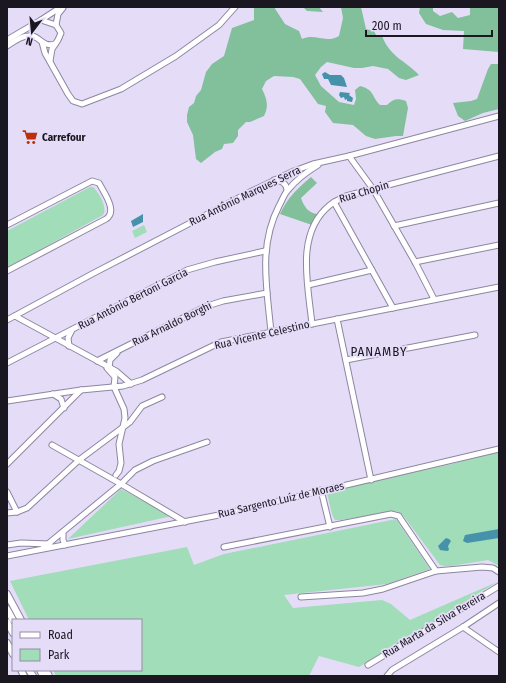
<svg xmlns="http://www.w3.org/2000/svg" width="506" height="683" viewBox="0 0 506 683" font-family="'Fira Sans Condensed',sans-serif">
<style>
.green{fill:#a0ddb8}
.forest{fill:#81c09b}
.water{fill:#4592aa}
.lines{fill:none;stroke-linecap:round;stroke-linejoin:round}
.minor-casing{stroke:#8e86a0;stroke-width:7}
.major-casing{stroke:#8e86a0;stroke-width:8}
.minor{stroke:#fff;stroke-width:5}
.major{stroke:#fff;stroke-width:6}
.labels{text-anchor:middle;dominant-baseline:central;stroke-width:3.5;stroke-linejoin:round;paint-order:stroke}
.poi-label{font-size:11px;font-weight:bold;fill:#1b1721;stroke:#e5dcf8;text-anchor:start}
.street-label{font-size:11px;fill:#1b1721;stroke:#e5dcf8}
.quarter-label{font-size:13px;letter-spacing:1px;fill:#1b1721;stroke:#e5dcf8}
</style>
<rect width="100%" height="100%" fill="#e5dcf8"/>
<g class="green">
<path d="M90 187H93C99 193 108 208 103 215L7 268V231Z"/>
<path d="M144 225 147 232 135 238 132 231Z"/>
<path d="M499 451V566L488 560 451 566H444L440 565 402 514 396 511 341 520H335C330 512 330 502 327 494L330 491 452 464Z"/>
<path d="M121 489 172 516 68 539Z"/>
<path d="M396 519 430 569 387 584 284 595 293 608 382 600 391 604 410 620 497 582 359 667 319 656 309 676H56L53 670H141V620H29L10 581 187 547 194 565 224 554Z"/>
</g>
<g class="forest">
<path d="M254 7H274L285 24 299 31 302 39C316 33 325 44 339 36L343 18 341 7H361L366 29 374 31 376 35 382 36C391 58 405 60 419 75L406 80 399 78 388 69 373 66 362 68H354L327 62 321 67 315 75 321 86 339 102 354 105 356 99 355 90 360 86C375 90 371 96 380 105H387C393 99 397 98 406 101L408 108 403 136H396L375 139 366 136 353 125 333 123 325 112 326 106 318 104 300 79 293 77 274 76 266 81 262 89C267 99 269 106 264 116L250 122H246L238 130V136L233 143 224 144 222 149 215 152 201 163 196 159 193 135 187 122V115L189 107 194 103 196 96 201 90 206 72 212 64 224 56 232 28 254 20Z"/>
<path d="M303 7H319L323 12 307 11Z"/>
<path d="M420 7H433V11L440 16 452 12 458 18 470 15V7H499V52L463 49 464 31 443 30 426 24 419 13Z"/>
<path d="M491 64H499V109L483 113 465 121 458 116 453 103 471 101 477 99 488 69Z"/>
<path d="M311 177 317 183 301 198C304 207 309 214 319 214L312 225 280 214C288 197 297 189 311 177Z"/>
</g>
<g class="water">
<path d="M325 72 330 75H341L344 78 347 87 331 85 328 79H324L322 74Z"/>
<path d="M340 92 350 93 349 95 353 98 352 102 347 101V99L345 100 344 97 341 98 339 95Z"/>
<path d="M143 214V222L133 227 131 221Z"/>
<path d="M499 529V538L467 543 463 541 465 535Z"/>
<path d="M446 538 449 539 451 541 448 546 449 550 447 551 440 550 438 546Z"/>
</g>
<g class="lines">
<defs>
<g id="minor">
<path d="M41 20 61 7"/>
<path d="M56 25 58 14 63 8"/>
<path d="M7 40 41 20 56 25 61 33 58 40 52 49 50 61"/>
<path d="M42 42 45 53 68 94 73 101 82 104 121 89 176 56 219 25 235 7"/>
<path d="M7 46C13 42 21 36 28 36 40 34 41 48 55 44"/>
<path d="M349 156 373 189 415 262 434 299"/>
<path d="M274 180C281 181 286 182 287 190"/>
<path d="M334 202 393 308"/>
<path d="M7 225 92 181 99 183C104 193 118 211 106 219L7 271"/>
<path d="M394 226 499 203"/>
<path d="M415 262 499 245"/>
<path d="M308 285 372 270"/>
<path d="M15 316 116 371 131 384"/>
<path d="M337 319 371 480"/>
<path d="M7 320 92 274 250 192 294 171 313 164 349 156 499 116"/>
<path d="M312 324C308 285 295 233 330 205 335 201 340 199 346 196L499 156"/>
<path d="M271 332C267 289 258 246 279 206 282 201 284 194 288 190 296 180 308 171 318 165"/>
<path d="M69 346 68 338 72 330"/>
<path d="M346 360 475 335"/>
<path d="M97 361 207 306 223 301 267 293"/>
<path d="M7 363 187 270 215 262 265 251"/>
<path d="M107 368 115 377 114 387 124 409 125 418 119 444 121 463 119 471 116 475"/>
<path d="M109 368 110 360 117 353"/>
<path d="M53 394 61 399 64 408"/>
<path d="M7 401 81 390 123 386 142 380 221 342 499 287"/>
<path d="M52 445 121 484 185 522"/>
<path d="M7 464 81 390"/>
<path d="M321 490 330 527"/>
<path d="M7 492 17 512"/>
<path d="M7 513 17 512 27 508 79 460 130 422 142 406 162 397"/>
<path d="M63 532V540L65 545"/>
<path d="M7 545 21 543 50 544"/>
<path d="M224 547 391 514 399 516 400 518 436 571"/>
<path d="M43 548 121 484 135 470 153 461 207 442"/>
<path d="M7 556 219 515 499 449"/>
<path d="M301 597 363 593 383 589 436 571 482 567 493 568 499 572"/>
<path d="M463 627 499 652"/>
<path d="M368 665 499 586"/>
<path d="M387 676 392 670 463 627 499 603"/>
</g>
<g id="major">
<path d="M7 594 21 620"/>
<path d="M7 609 13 620"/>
<path d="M7 622 13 633"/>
<path d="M7 643 13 654"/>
<path d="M21 670 24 676"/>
<path d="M29 670 33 676"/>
<path d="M40 670 43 676"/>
<path d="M46 670 49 676"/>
</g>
</defs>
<use href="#minor" class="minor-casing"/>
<use href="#major" class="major-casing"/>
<use href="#minor" class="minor"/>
<use href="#major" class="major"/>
</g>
<defs>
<symbol id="supermarket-bare" viewBox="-9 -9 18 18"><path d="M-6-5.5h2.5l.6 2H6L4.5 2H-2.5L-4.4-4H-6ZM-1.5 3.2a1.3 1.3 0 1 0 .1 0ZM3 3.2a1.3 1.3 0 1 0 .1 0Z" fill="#bc310c" stroke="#e5dcf8" stroke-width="2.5" paint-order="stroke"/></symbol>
</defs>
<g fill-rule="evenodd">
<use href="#supermarket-bare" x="19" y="126" width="22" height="22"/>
</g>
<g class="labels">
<g class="poi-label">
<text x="42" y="137">Carrefour</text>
</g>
<g class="street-label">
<text transform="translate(364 192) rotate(-17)">Rua Chopin</text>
<text transform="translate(245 196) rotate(-26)">Rua Antônio Marques Serra</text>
<text transform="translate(133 299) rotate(-27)">Rua Antônio Bertoni Garcia</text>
<text transform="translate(172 324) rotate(-26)">Rua Arnaldo Borghi</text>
<text transform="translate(262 335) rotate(-13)">Rua Vicente Celestino</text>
<text transform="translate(281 500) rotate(-13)">Rua Sargento Luíz de Moraes</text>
<text transform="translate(434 625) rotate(-31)">Rua Marta da Silva Pereira</text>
</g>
<g class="quarter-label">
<text x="379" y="351">PANAMBY</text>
</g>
</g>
<rect width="506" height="683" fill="none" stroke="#1b1721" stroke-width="16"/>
<rect x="12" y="619" width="130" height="52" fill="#e5dcf8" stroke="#948da2"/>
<rect x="20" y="632" width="20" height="6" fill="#ffffff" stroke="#948da2"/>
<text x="48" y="639" font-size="12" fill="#1b1721">Road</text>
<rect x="20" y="649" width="20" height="12" fill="#a0ddb8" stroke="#948da2"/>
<text x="48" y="659" font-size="12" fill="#1b1721">Park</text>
<g transform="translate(32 32) rotate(196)" stroke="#e5dcf8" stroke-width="3" paint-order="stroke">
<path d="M0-3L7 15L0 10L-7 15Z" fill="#1b1721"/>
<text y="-6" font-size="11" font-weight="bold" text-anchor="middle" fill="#1b1721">N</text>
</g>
<path d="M366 30v6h126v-6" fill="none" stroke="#1b1721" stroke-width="2"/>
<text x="372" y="30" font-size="12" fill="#1b1721" stroke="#e5dcf8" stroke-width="3" paint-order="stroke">200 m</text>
</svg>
